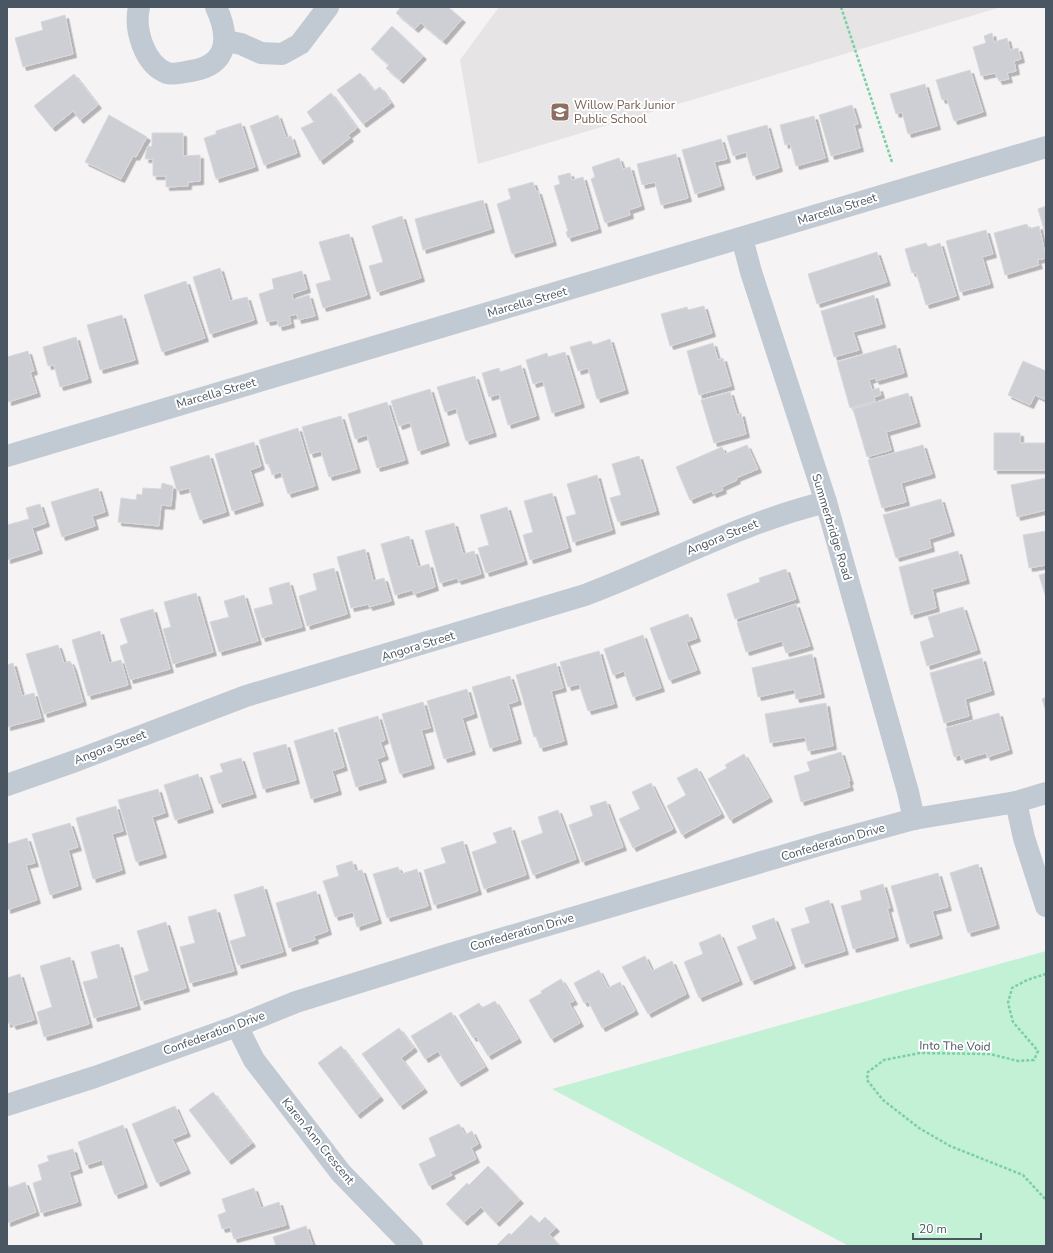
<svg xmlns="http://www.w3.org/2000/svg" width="1053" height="1253" viewBox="0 0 1053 1253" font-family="'Nunito Sans',sans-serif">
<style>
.education{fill:#e6e4e5}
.green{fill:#c3f1d5}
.building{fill:#cdcfd5;stroke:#d7d9de;filter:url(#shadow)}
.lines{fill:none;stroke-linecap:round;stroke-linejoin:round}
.path{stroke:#7ad0a6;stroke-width:2.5;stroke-dasharray:3 2;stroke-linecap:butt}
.minor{stroke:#c1cad2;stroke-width:22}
.labels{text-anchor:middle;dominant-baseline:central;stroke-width:4;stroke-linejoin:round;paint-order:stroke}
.education-label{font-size:12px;fill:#785e54;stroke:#fff;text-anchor:start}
.street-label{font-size:12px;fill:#4a5661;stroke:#fff}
</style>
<defs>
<filter id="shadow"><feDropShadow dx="3.5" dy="3.5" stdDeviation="0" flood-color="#0004"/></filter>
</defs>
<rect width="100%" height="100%" fill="#f5f3f3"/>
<path class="education" d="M499 7H1001L478 164 460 60Z"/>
<path class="green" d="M1046 951V1246H849L552 1089Z"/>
<g class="building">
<path d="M401 7H448L462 19 443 41 421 23 415 29 396 13Z"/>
<path d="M65 15 73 54 23 67 15 38 43 30 41 22Z"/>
<path d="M392 26 423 56 400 80 386 68 389 65 371 49Z"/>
<path d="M992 33 994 42 1007 38 1010 50 1018 48 1021 59 1014 61 1016 71 1007 73 1009 79 999 81 995 73 981 76 973 47 986 43 984 36Z"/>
<path d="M970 70 983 112 954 121 947 99 942 100 936 80Z"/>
<path d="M360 73 374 91 380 87 391 103 363 124 337 90Z"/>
<path d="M74 74 98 105 80 120 73 111 52 128 34 106Z"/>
<path d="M925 84 937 126 908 134 902 112 896 114 890 94Z"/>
<path d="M331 93 357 128 348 135 350 138 320 161 301 128 314 122 307 112Z"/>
<path d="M852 105 858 124 854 125 860 148 831 156 819 115Z"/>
<path d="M109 115 147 137 136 157 133 156 121 179 85 162Z"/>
<path d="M278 115 286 138 291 136 297 153 264 165 250 126Z"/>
<path d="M814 116 825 158 796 166 790 143 785 145 780 125Z"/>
<path d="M241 123 255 167 216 179 204 138 216 134V131Z"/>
<path d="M767 125 779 168 753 176 746 152 733 156 727 136Z"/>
<path d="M152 133H183V156L200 155V181L188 182V186L166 187V176H153V159H145L147 147 152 146Z"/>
<path d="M721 139 727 159 714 162 721 186 695 194 682 150Z"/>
<path d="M676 154 688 198 661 205 655 182 642 185 637 164Z"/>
<path d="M619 158 623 169 630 167 641 206 629 210 630 215 605 223 591 179 595 177 592 167Z"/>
<path d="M570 173 572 180 583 177 598 229 568 238 566 232 568 231 554 186 560 184 558 176Z"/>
<path d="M533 182 536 191H538L553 242 512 254 497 204 511 199 508 189Z"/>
<path d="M483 200 491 229 423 250 415 219Z"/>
<path d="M1046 206V236L1038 209Z"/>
<path d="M402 216 421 278 377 292 369 266 383 262 372 226Z"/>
<path d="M1027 224 1029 229 1039 226 1046 258 1037 260 1039 265 1005 275 994 233Z"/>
<path d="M986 230 993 254 982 257 990 284 960 292 946 241Z"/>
<path d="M349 234 367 295 323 308 316 284 331 280 319 242Z"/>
<path d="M926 243 928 247 940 243 956 296 926 305 916 272 912 273 905 249Z"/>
<path d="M877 252 887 282 817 304 808 274Z"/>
<path d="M220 268 230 301 247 297 254 320 210 334 193 277Z"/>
<path d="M302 271 307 289 292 294 293 300 309 295 315 316 298 320 297 314 289 316 291 324 279 327 277 320 267 322 259 294 274 289 272 279Z"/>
<path d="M186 281 205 338 162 352 144 295Z"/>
<path d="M874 295 882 324 853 332 859 350 834 357 821 311Z"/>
<path d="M704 306 712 333 670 346 661 314 687 307 688 310Z"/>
<path d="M122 315 135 360 100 370 87 325Z"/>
<path d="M76 337 88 379 60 387 54 365 48 366 43 347Z"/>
<path d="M610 339 625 390 597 399 588 368 578 371 570 347 591 341 593 345Z"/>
<path d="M713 343 718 360 723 358 731 386 699 395 687 351Z"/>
<path d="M896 345 904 373 876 381 875 378 869 380 872 390 879 388 881 395 874 397 875 401 850 408 837 362Z"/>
<path d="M28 351 34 371 30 372 37 393 8 402 7 357Z"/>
<path d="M565 352 581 404 552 413 543 381 533 384 526 360 547 353 548 357Z"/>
<path d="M1023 361 1046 371V400L1035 395 1030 405 1008 395Z"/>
<path d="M521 365 536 416 508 425 499 394 489 397 482 373 499 368 500 372Z"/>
<path d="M475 376 493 433 466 441 456 408 445 412 437 387Z"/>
<path d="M430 389 446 442 418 451 410 422 399 426 391 401Z"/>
<path d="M730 392 737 415 741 413 746 434 714 443 701 400Z"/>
<path d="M908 393 917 423 886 432 891 450 867 457 853 409Z"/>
<path d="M387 402 405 460 377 468 367 435 355 439 348 414Z"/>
<path d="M341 416 357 469 329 477 321 451 310 454 302 427Z"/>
<path d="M298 428 315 486 288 494 281 472 272 475 269 464H266L259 440Z"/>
<path d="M994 433H1020V443H1046V470H994Z"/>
<path d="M254 442 261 466 250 470 260 502 232 511 215 454Z"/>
<path d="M747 445 758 469 736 478 737 480 722 487 723 490 713 494 712 491 690 500 676 467 722 447 725 454Z"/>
<path d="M923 445 932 474 901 483 906 502 882 508 868 460Z"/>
<path d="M209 455 226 512 200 520 189 488 177 491 170 467Z"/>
<path d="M639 456 656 511 618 522 610 498 621 495 612 464Z"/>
<path d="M597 475 612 530 573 542 566 517 576 514 567 484Z"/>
<path d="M1046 478V510L1017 517 1011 485Z"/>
<path d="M162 483 173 486 171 506 161 505 159 526 118 522 121 498 136 500 137 494 142 495 143 488 161 489Z"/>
<path d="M98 488 105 512 92 516 95 526 62 537 51 502Z"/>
<path d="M552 493 568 548 530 560 523 535 533 532 524 501Z"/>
<path d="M941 499 951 532 929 539 931 548 896 558 883 515Z"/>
<path d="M40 504 46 523 32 528 39 550 7 560V525L29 519 26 508Z"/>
<path d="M507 507 524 561 486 573 478 548 489 545 480 515Z"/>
<path d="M454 523 463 554 474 551 481 574 458 581 457 578 440 583 425 531Z"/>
<path d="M1046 531V565L1029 568 1023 535Z"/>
<path d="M409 536 418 567 429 564 435 587 414 594 412 590 395 595 381 544Z"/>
<path d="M365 549 373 581 384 578 391 601 369 607V604L351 608 337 557Z"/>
<path d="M958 551 966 580 932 589 936 608 911 615 899 567Z"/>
<path d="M334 568 347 614 307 626 299 596 317 590 313 574Z"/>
<path d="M786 569 796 599 735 619 727 594 760 582 759 578Z"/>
<path d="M1046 573V598L1039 575Z"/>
<path d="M289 582 302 627 262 638 254 609 273 604 269 588Z"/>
<path d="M196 593 213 652 173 664 163 629 171 627 164 602Z"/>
<path d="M244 595 258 641 219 652 210 622 229 617 224 601Z"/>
<path d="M796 604 810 646 786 653 782 641 746 652 737 623Z"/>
<path d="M963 607 977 650 927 666 920 642 934 637 928 617Z"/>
<path d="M153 609 170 669 130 680 120 646 128 643 120 619Z"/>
<path d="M688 614 697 638 686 642 697 670 669 680 650 628Z"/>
<path d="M100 631 109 663 121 660 128 685 88 696 72 640Z"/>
<path d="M643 635 661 688 633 697 624 671 613 675 604 649Z"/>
<path d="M58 645 64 663 70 661 73 667 83 702 44 714 26 654Z"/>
<path d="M599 651 614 704 588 711 579 684 568 687 560 662Z"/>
<path d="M812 654 821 694 796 699 794 689 758 697 752 668Z"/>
<path d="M982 658 991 691 965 699 969 716 944 723 930 673Z"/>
<path d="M13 663 22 696 34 693 41 718 7 727V665Z"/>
<path d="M556 663 563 688 551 691 564 741 540 748 536 736 534 737 516 675Z"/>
<path d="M510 676 518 701 508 704 518 740 490 748 472 687Z"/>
<path d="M467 689 474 714 462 718 472 751 444 759 427 701Z"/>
<path d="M1046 697V712L1042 699Z"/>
<path d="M423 702 430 728 421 730 431 765 400 774 382 714Z"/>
<path d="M826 703 833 746 808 751 805 737 770 743 765 714Z"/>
<path d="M999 713 1009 750 987 757 986 753 962 760 960 755 954 757 946 728Z"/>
<path d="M378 716 385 740 380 742 385 756 377 759 383 779 356 787 338 728Z"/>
<path d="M333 729 344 767 332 771 338 791 311 799 294 741Z"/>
<path d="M286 744 296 780 263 789 253 753Z"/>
<path d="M841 752 850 781H848L850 787 801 802 794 776 810 771 807 762Z"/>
<path d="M744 754 769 798 730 820 708 779 727 768 725 765Z"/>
<path d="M241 758 253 794 219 804 210 776 223 772 220 764Z"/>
<path d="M697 768 721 814 682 835 667 806 686 795 677 778Z"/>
<path d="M198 774 210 809 175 820 164 785Z"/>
<path d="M651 783 673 829 633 848 619 819 640 809 632 792Z"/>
<path d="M158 789 165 813 152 817 163 854 136 862 118 800Z"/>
<path d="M606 801 623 847 582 862 569 825 593 816 590 806Z"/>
<path d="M116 806 123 831 112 834 122 870 93 879 76 818Z"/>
<path d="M558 810 576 859 533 875 521 841 543 833 538 817Z"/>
<path d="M70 823 78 847 68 850 78 886 50 895 32 834Z"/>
<path d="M511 827 526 875 484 889 472 852 497 843 493 833Z"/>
<path d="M27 838 35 863 26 865 37 900 7 910V844Z"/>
<path d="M463 841 478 891 434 905 424 870 446 863 441 848Z"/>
<path d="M352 861 355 871 362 870 378 920 357 927 353 912 335 917 323 881 339 876 336 866Z"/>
<path d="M978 864 996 925 968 933 950 873Z"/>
<path d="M398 867 401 874 417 869 428 906 387 918 373 874Z"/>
<path d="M938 873 948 907 932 911 939 935 907 944 891 886Z"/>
<path d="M883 884 890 908H887L895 937 853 949 841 906 862 900 860 891Z"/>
<path d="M263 886 283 952 238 965 230 941 246 936 234 895Z"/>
<path d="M316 891 328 931 314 936 315 940 289 948 276 903Z"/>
<path d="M829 900 845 951 802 964 791 929 810 923 805 908Z"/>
<path d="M216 909 234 971 190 983 180 947 195 943 188 917Z"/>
<path d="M774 918 792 965 751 981 737 947 757 939 752 926Z"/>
<path d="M166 922 186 988 141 1001 134 976 149 971 137 931Z"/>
<path d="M720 934 739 981 699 998 684 962 703 954 699 943Z"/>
<path d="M119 944 137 1006 94 1018 83 982 98 978 91 952Z"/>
<path d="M645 956 652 971 672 961 686 994 648 1014 622 967Z"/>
<path d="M70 957 89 1024 44 1037 37 1012 52 1007 40 966Z"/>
<path d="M599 970 608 988 620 982 635 1011 602 1028 588 1001 584 1003 574 983Z"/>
<path d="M20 974 34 1020 13 1026 11 1022 7 1024V978Z"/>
<path d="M561 979 574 1001 569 1003 580 1023 551 1039 529 1000 542 993 541 991Z"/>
<path d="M495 1001 518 1039 488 1056 476 1036 473 1038 459 1015 479 1003 482 1008Z"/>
<path d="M451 1012 485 1067 458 1083 438 1051 425 1059 411 1036Z"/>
<path d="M399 1028 414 1048 401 1058 424 1089 400 1106 362 1054Z"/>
<path d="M341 1046 380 1097 357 1115 318 1063Z"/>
<path d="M213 1092 252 1143 228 1161 189 1110Z"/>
<path d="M175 1106 187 1133 172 1139 187 1170 157 1183 132 1124Z"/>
<path d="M459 1124 465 1135 472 1131 478 1144 471 1148 476 1159 450 1172 452 1175 429 1186 419 1164 436 1156 429 1138Z"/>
<path d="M123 1125 144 1184 115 1195 102 1160 86 1165 78 1142Z"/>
<path d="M73 1149 79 1169 69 1172 78 1202 41 1213 33 1183 42 1180 38 1165 49 1161 47 1156Z"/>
<path d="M488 1166 520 1200 496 1223 481 1207 464 1222 446 1204 467 1183 469 1185Z"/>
<path d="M25 1182 36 1212 7 1223V1183L9 1188Z"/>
<path d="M254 1188 261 1208 279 1202 286 1225 234 1239 230 1227 222 1229 218 1215 226 1212 222 1199Z"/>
<path d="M531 1215 539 1223 545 1217 556 1228 549 1234 559 1245 558 1246H496L509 1233 511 1235Z"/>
<path d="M306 1226 313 1246H276L273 1237Z"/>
</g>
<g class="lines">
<g class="path">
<path d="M841 7 892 162"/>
<path d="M1046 974 1027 980 1012 988 1008 1003 1013 1022 1038 1051 1034 1060 1018 1061 990 1054 920 1053 884 1060 868 1072 867 1080 883 1100 919 1128 950 1146 1023 1175 1046 1200"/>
</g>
<g class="minor">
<path d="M139 7C134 29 144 64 167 73 173 75 184 72 191 71 229 65 230 37 216 7"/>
<path d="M226 41 241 44 261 53 282 54 300 44 328 7"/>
<path d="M742 238 751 272 826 502 908 792 914 819"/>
<path d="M7 456 1046 147"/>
<path d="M7 785 78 760 246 696 585 595C667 564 740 523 826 502"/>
<path d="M1016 802 1024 838 1046 906"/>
<path d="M237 1026 254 1060 341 1173 412 1246"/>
<path d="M7 1105 95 1077 237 1026 296 1002 450 954 826 843 914 819 1016 802 1046 793"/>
</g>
</g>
<defs>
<symbol id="school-square" viewBox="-11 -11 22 22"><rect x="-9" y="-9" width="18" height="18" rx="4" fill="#8d6e63" stroke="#fff"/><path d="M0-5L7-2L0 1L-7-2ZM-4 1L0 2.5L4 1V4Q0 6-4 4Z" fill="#fff"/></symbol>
</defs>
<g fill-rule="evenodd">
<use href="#school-square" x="549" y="101" width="22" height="22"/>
</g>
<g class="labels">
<g class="education-label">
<text x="574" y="105">Willow Park Junior<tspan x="574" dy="14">Public School</tspan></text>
</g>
<g class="street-label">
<text transform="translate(837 209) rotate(-17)">Marcella Street</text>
<text transform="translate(527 302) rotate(-16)">Marcella Street</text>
<text transform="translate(216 393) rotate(-16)">Marcella Street</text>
<text transform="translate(832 527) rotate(73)">Summerbridge Road</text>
<text transform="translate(722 537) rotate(-22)">Angora Street</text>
<text transform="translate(418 646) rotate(-17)">Angora Street</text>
<text transform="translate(110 747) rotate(-21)">Angora Street</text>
<text transform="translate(833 842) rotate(-16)">Confederation Drive</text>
<text transform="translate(522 932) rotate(-16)">Confederation Drive</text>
<text transform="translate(214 1033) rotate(-20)">Confederation Drive</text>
<text transform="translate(955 1046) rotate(1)">Into The Void</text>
<text transform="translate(318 1141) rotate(51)">Karen Ann Crescent</text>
</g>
</g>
<rect width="1053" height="1253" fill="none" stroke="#4a5661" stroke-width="16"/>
<path d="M913 1233v6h68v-6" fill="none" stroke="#4a5661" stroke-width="2"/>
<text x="919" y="1233" font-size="12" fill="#4a5661" stroke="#ffffff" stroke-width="3" paint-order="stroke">20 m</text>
</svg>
